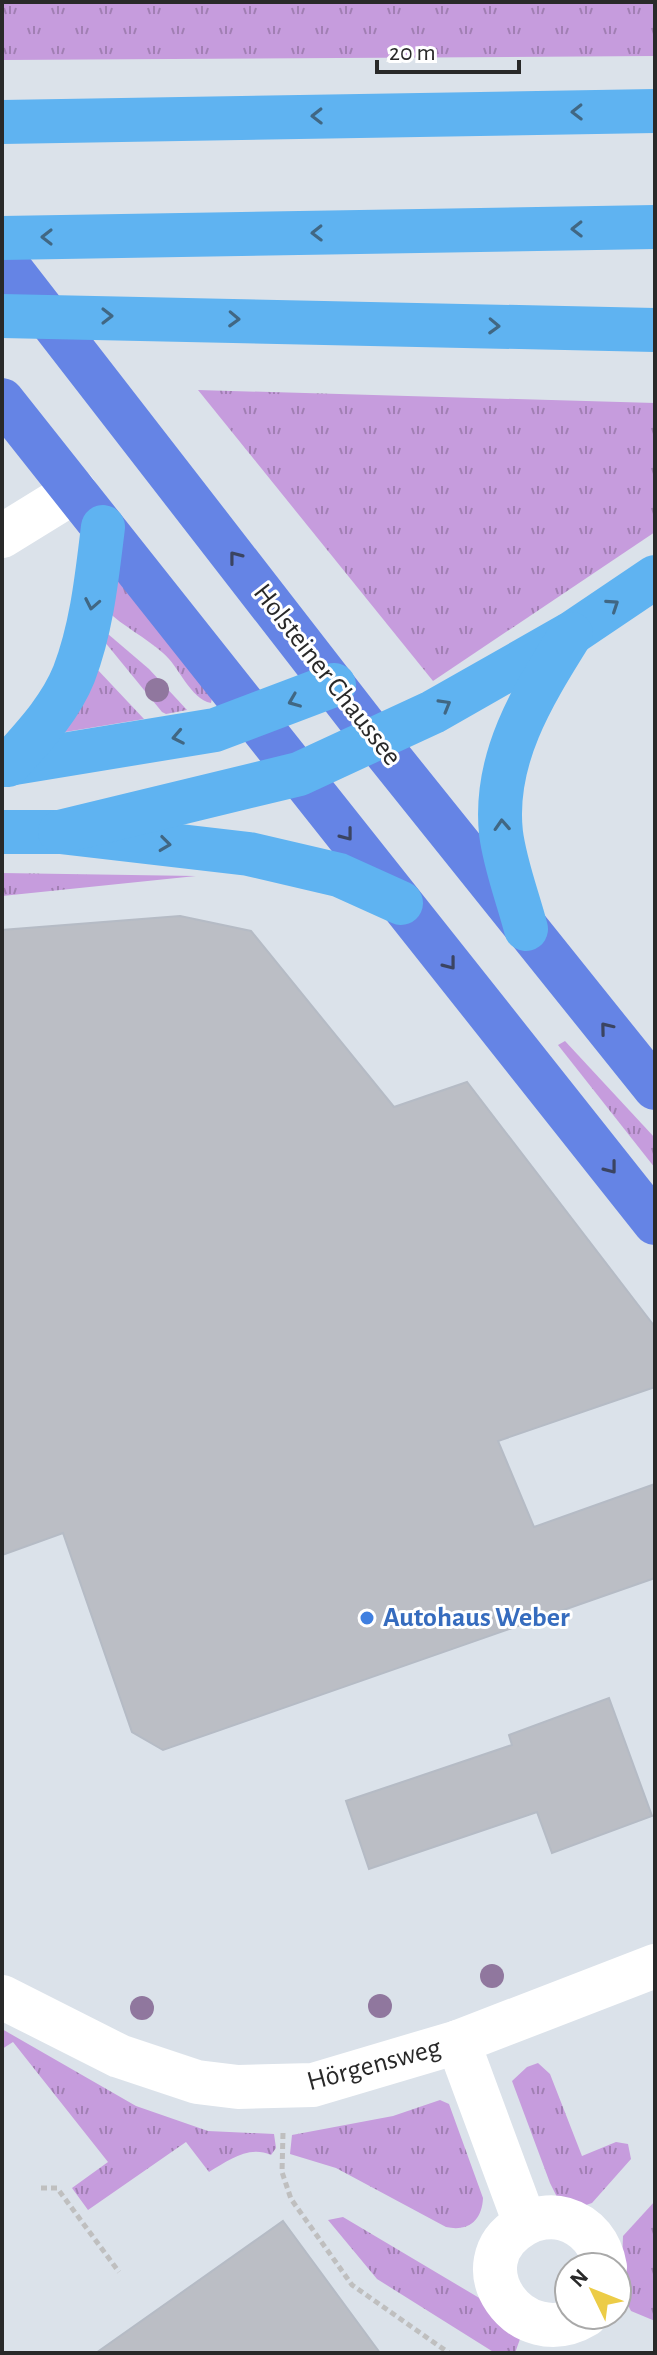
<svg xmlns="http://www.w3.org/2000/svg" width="657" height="2355" viewBox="0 0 657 2355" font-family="'Alegreya Sans',sans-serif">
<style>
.grass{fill:url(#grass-tufts)}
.building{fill:#bbbec5;stroke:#b5bbc5;stroke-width:2}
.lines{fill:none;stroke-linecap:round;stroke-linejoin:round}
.path{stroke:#bfbfbf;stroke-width:5;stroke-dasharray:6 4;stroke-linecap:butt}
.minor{stroke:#fff;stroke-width:44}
.major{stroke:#6584e5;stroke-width:44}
.highway{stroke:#5fb3f1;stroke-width:44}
.tree{fill:#90779e}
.oneway{stroke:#416783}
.oneway2{stroke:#3b4461}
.shop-dot{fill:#3f7fe0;stroke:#fff;stroke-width:3}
.labels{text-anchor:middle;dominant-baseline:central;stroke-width:6;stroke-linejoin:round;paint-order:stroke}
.street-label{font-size:28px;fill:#292929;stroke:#fff}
.shop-label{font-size:28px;font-weight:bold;fill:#366cbe;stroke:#fff;text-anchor:start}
</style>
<defs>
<pattern id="grass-tufts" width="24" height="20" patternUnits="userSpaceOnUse" patternTransform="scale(2)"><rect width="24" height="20" fill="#c69cdd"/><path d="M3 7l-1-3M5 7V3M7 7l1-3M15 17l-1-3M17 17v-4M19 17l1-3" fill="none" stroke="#a17fb3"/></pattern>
</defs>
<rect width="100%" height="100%" fill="#dbe2ea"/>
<g class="grass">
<path d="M2 2H655V56L2 60Z"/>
<path d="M198 390 655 403V532L433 681Z"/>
<path d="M114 575 212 698 211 703C190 699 179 666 163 653 145 637 124 627 106 610Z"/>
<path d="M108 634 149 669 187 710 166 714 162 712 104 641Z"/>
<path d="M96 668 144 719 65 732 63 730Z"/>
<path d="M2 873 196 876 2 896Z"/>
<path d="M565 1041 655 1138V1168L558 1045Z"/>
<path d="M2 2029 136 2106 208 2131 274 2134 276 2148 271 2155C248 2145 228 2161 209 2172L186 2142 88 2210 72 2188 108 2162 13 2042 2 2049Z"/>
<path d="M538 2063 550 2074 582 2156 616 2142 628 2144 631 2159 592 2203 583 2206 558 2199 550 2183 512 2081 527 2067Z"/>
<path d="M440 2100 449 2104 483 2198C482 2220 469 2232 446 2227L336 2168 290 2154 292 2135 393 2116Z"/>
<path d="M655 2201V2321L631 2311 621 2291 623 2236Z"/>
<path d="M343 2217 481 2299 504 2327 520 2339 515 2353H495L377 2279 328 2220Z"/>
</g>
<g class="building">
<path d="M180 916 251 931 394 1107 467 1082 655 1327V1387L498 1441 534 1527 655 1484V1578L163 1750 132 1732 63 1533 2 1555V930Z"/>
<path d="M609 1698 652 1816 552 1853 537 1812 369 1869 346 1801 512 1745 509 1735Z"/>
<path d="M283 2221 380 2353H96Z"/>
</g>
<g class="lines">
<g class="path">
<path d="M283 2133 282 2172 291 2199 352 2285 449 2353"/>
<path d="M41 2188H57L119 2272"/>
</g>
<g class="minor">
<path d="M2 536 75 491"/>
<path d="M2 1997 119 2056 197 2082 238 2087 313 2085 458 2042 655 1966"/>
<path d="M458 2042 525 2223"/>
<path d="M586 2315C520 2355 457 2263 523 2225 534 2218 551 2215 564 2219 588 2226 601 2244 605 2267"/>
</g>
<g class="major">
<path d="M2 258 375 739 655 1088"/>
<path d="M2 400 655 1223"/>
</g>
<g class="highway">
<path d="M2 122 655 111"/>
<path d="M2 238 655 227"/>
<path d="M2 316 655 330"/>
<path d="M2 765 215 730 334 685"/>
<path d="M8 765C33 737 60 709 74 674 92 627 97 576 103 527"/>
<path d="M2 832H60L249 854 339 875 401 903"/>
<path d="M60 832 299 774 433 712 572 633 655 577"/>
<path d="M526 929C518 898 505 865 501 833 493 758 533 695 571 634"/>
</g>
</g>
<g class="tree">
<circle cx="157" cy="690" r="12"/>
<circle cx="492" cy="1976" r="12"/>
<circle cx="380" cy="2006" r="12"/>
<circle cx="142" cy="2008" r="12"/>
</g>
<defs><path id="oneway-chevron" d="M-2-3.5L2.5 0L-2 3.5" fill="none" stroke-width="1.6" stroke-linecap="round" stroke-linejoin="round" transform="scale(2)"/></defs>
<g class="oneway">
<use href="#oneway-chevron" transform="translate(577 112) rotate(179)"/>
<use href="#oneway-chevron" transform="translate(317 116) rotate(179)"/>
<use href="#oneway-chevron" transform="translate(577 229) rotate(179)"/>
<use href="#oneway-chevron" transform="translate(317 233) rotate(179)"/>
<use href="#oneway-chevron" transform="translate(47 237) rotate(180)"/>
<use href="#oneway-chevron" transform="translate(107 316)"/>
<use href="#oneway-chevron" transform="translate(234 319) rotate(2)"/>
<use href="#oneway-chevron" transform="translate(494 326) rotate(2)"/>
<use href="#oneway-chevron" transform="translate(92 604) rotate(101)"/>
<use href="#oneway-chevron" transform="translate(613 605) rotate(-34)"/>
<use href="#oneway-chevron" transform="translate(294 701) rotate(158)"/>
<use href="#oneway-chevron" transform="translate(445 705) rotate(-30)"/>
<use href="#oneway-chevron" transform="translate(178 737) rotate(169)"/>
<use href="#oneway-chevron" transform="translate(502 825) rotate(-93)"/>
<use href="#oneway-chevron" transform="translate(165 844) rotate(7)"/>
</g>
<g class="oneway2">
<use href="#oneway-chevron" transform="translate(235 557) rotate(-128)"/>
<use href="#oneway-chevron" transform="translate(347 835) rotate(52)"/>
<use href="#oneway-chevron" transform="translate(450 964) rotate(52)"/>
<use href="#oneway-chevron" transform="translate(606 1028) rotate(-129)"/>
<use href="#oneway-chevron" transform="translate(611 1168) rotate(52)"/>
</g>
<circle class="shop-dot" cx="367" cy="1618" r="8"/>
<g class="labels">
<g class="street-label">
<text transform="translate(327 675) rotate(52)">Holsteiner Chaussee</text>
<text transform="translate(374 2065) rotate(-15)">Hörgensweg</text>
</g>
<g class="shop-label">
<text x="383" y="1618">Autohaus Weber</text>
</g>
</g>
<rect width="657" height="2355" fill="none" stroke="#292929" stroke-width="8"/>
<g transform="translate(593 2291) rotate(313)"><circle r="38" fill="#ffffff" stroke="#a9a9a9" stroke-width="2"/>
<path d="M0-6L14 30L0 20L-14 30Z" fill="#eccc47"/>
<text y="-12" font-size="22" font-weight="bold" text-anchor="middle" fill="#292929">N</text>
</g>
<path d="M377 60v12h142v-12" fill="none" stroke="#292929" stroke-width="4"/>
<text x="389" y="60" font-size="24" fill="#292929" stroke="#ffffff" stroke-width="6" paint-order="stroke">20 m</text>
</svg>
